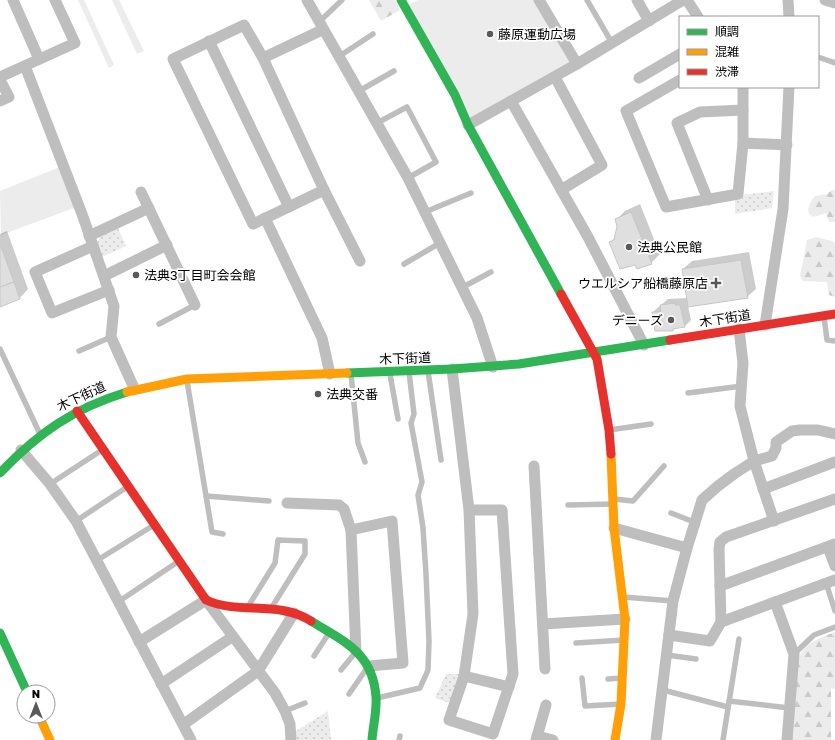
<svg xmlns="http://www.w3.org/2000/svg" width="835" height="740" viewBox="0 0 835 740" font-family="'Golos Text','Noto Sans JP',sans-serif">
<style>
.grass{fill:#ececec}
.forest{fill:url(#forest-firs)}
.park{fill:url(#park-dots)}
.shadow{fill:#0003}
.building{fill:#dfdfdf;stroke:#c7c7c7}
.lines{fill:none;stroke-linecap:round;stroke-linejoin:round}
.lane{stroke:#bebebe;stroke-width:5.5}
.street{stroke:#bebebe;stroke-width:11}
.fast{stroke:#30b455;stroke-width:9}
.slow{stroke:#ff9f0a;stroke-width:9}
.jam{stroke:#e5322d;stroke-width:9}
.poi-dot{fill:#595959;stroke:#fff;stroke-width:1.5}
.labels{text-anchor:middle;dominant-baseline:central;stroke-width:3.5;stroke-linejoin:round;paint-order:stroke}
.poi-label{font-size:13px;fill:#000;stroke:#fff;text-anchor:start}
.street-label{font-size:13px;fill:#000;stroke:#fff}
</style>
<defs>
<pattern id="forest-firs" width="22" height="20" patternUnits="userSpaceOnUse"><rect width="22" height="20" fill="#ececec"/><path d="M5 1l3.5 6h-7zM16 11l3.5 6h-7z" fill="#c9c9c9"/></pattern>
<pattern id="park-dots" width="8" height="8" patternUnits="userSpaceOnUse"><rect width="8" height="8" fill="#ececec"/><path d="M2 2h.1M6 6h.1" fill="none" stroke="#c9c9c9" stroke-width="1.8" stroke-linecap="round"/></pattern>
</defs>
<rect width="100%" height="100%" fill="#fff"/>
<g class="grass">
<path d="M78 0H84L114 65 109 68Z"/>
<path d="M112 0H119L144 51 137 54Z"/>
<path d="M418 0H535L573 63 470 120 408 5Z"/>
<path d="M60 167 74 208 1 235 0 191Z"/>
</g>
<g class="forest">
<path d="M369 0H395L400 10 381 21Z"/>
<path d="M832 190H835V222H829L826 213 813 217C804 211 810 202 815 196L827 194Z"/>
<path d="M816 237 832 241 835 243V297L829 295 827 282 803 281 800 276 807 240Z"/>
<path d="M835 632V689L831 688V740H791C792 721 792 667 801 653 808 641 823 637 835 632Z"/>
</g>
<g class="park">
<path d="M774 191 772 208 735 214V196Z"/>
<path d="M118 228 126 246 102 257 97 244 100 236Z"/>
<path d="M446 674H462L452 704 435 698Z"/>
<path d="M328 711 331 740H295L296 731Z"/>
</g>
<g class="shadow">
<path d="M640 204 660 254 651 263H636L610 242 616 237 618 226 616 220 625 211Z"/>
<path d="M7 231 28 289 20 298 0 306V234Z"/>
<path d="M749 252 756 289 747 297 688 306 691 320 685 326 676 328 673 330 653 312 668 299 688 298 683 269 692 261Z"/>
</g>
<g class="building">
<path d="M631 212 652 264 637 269 635 265 620 269 609 242 614 240 617 226 615 219Z"/>
<path d="M0 244 14 282 0 287Z"/>
<path d="M741 260 748 298 688 307 682 269Z"/>
<path d="M14 282 20 299 0 307V287Z"/>
<path d="M675 303V305H680L685 327 673 329V331H655L652 312H661L660 305Z"/>
</g>
<g class="lines">
<g class="lane">
<path d="M587 0 612 43"/>
<path d="M319 22 342 0"/>
<path d="M338 57 373 34"/>
<path d="M818 57 835 63"/>
<path d="M359 91 394 71"/>
<path d="M377 123 407 107 436 162 408 178"/>
<path d="M425 212 471 193"/>
<path d="M404 264 440 243"/>
<path d="M463 287 491 272"/>
<path d="M824 317 827 340 835 341"/>
<path d="M159 324 195 305"/>
<path d="M0 349 39 432"/>
<path d="M79 351 111 337"/>
<path d="M428 371 441 460"/>
<path d="M351 374 358 443 365 462"/>
<path d="M390 374 398 419"/>
<path d="M187 381 212 532 223 534"/>
<path d="M688 393 742 386"/>
<path d="M609 430 651 424"/>
<path d="M50 484 102 450"/>
<path d="M206 496 269 501"/>
<path d="M614 499 633 501 664 466"/>
<path d="M568 505 614 504"/>
<path d="M671 513 694 522"/>
<path d="M76 521 127 487"/>
<path d="M96 561 154 525"/>
<path d="M826 583 835 611"/>
<path d="M623 597 673 601"/>
<path d="M118 602 179 561"/>
<path d="M249 605 275 563 278 540 305 541V554L272 607"/>
<path d="M576 643 624 640"/>
<path d="M794 654 814 635 835 627"/>
<path d="M667 655 696 659"/>
<path d="M314 656 329 633"/>
<path d="M341 670 355 653"/>
<path d="M582 678 585 706 621 704"/>
<path d="M608 679 622 678"/>
<path d="M663 690 728 707"/>
<path d="M349 694 367 668"/>
<path d="M377 698 420 688 428 670 429 641 426 574 423 528 418 495 422 482 411 423 414 414 409 372"/>
<path d="M729 701 789 708"/>
<path d="M285 711 305 703"/>
<path d="M399 740 400 736"/>
<path d="M723 740 739 639"/>
</g>
<g class="street">
<path d="M13 0 39 59"/>
<path d="M307 0 408 178 477 318 493 367"/>
<path d="M539 0 577 64 683 0"/>
<path d="M637 0 649 21"/>
<path d="M687 0 698 17"/>
<path d="M788 0 789 17"/>
<path d="M825 0 835 3"/>
<path d="M209 41 289 207"/>
<path d="M263 58 324 190 253 224 173 59 244 25 263 58 322 30"/>
<path d="M25 66 82 214 114 306 111 337 134 388"/>
<path d="M0 77 75 43 55 0"/>
<path d="M555 77 602 165 561 190"/>
<path d="M639 78 680 54"/>
<path d="M0 80 9 97 0 101"/>
<path d="M680 80 626 111 666 207 738 194 743 143V87"/>
<path d="M511 101 577 64"/>
<path d="M468 125 511 101 588 237 644 345"/>
<path d="M743 143 787 145"/>
<path d="M324 190 360 261"/>
<path d="M141 192 195 305"/>
<path d="M708 200 677 123 700 112 743 110"/>
<path d="M265 218 322 338 330 374"/>
<path d="M89 236 149 208"/>
<path d="M93 246 35 272 52 313 109 290"/>
<path d="M104 276 167 245"/>
<path d="M765 325 783 209 789 87"/>
<path d="M739 329 743 363 740 406 754 461 774 521"/>
<path d="M452 369 469 510 473 614 464 676 449 720 493 734 513 674 502 510H469"/>
<path d="M21 450 50 484 76 521 191 740"/>
<path d="M534 466 545 669"/>
<path d="M763 489 835 462"/>
<path d="M287 503 339 505 344 509 351 530"/>
<path d="M614 528 687 548"/>
<path d="M828 547 835 566"/>
<path d="M720 586 835 544"/>
<path d="M775 602 794 654 787 740"/>
<path d="M721 622 835 580"/>
<path d="M543 624 625 619"/>
<path d="M669 635 710 641 721 622 719 549 720 542 726 537 835 499"/>
<path d="M139 642 206 600 275 693 285 711 290 724 291 740"/>
<path d="M356 652 351 530 392 521 403 663 369 666"/>
<path d="M464 676 509 687"/>
<path d="M161 684 232 637"/>
<path d="M184 724 258 671 294 613"/>
<path d="M537 736 553 740"/>
<path d="M536 740 546 705"/>
<path d="M656 740 673 601 687 548 702 500 718 486 734 474 754 461 772 456 776 448V442L792 431 800 430H818L835 434"/>
</g>
<g class="fast">
<path d="M401 0 455 95 468 125 561 294"/>
<path d="M347 373 452 369 519 364 670 340"/>
<path d="M0 473C38 433 74 408 127 392"/>
<path d="M311 621C345 642 373 653 376 697 377 711 373 726 372 740"/>
<path d="M0 633 27 692"/>
</g>
<g class="slow">
<path d="M127 392 187 379 347 373"/>
<path d="M611 454 614 528 625 619 621 704 615 740"/>
<path d="M39 716 50 740"/>
</g>
<g class="jam">
<path d="M561 294 597 359 609 430 611 454"/>
<path d="M670 340 835 314"/>
<path d="M77 411 206 600C239 615 278 600 311 621"/>
</g>
</g>
<g class="poi-dot">
<circle cx="490" cy="34" r="4"/>
<circle cx="629" cy="247" r="4"/>
<circle cx="136" cy="275" r="4"/>
<path d="M714 277h4v4h4v4h-4v4h-4v-4h-4v-4h4z"/>
<circle cx="671" cy="320" r="4"/>
<circle cx="318" cy="394" r="4"/>
</g>
<g class="labels">
<g class="poi-label">
<text x="498" y="34">藤原運動広場</text>
<text x="637" y="247">法典公民館</text>
<text x="144" y="275">法典3丁目町会会館</text>
<text x="708" y="283" text-anchor="end">ウエルシア船橋藤原店</text>
<text x="663" y="320" text-anchor="end">デニーズ</text>
<text x="326" y="394">法典交番</text>
</g>
<g class="street-label">
<text transform="translate(725 318) rotate(-9)">木下街道</text>
<text transform="translate(405 358) rotate(-2)">木下街道</text>
<text transform="translate(81 396) rotate(-25)">木下街道</text>
</g>
</g>
<rect x="679" y="16" width="140" height="72" fill="#ffffff" stroke="#999999"/>
<rect x="687" y="29" width="20" height="6" fill="#30b455" stroke="#999999"/>
<text x="715" y="36" font-size="12" fill="#000000">順調</text>
<rect x="687" y="49" width="20" height="6" fill="#ff9f0a" stroke="#999999"/>
<text x="715" y="56" font-size="12" fill="#000000">混雑</text>
<rect x="687" y="69" width="20" height="6" fill="#e5322d" stroke="#999999"/>
<text x="715" y="76" font-size="12" fill="#000000">渋滞</text>
<g transform="translate(36 704)"><circle r="19" fill="#ffffff" stroke="#999999"/>
<path d="M0-3L7 15L0 10L-7 15Z" fill="#595959"/>
<text y="-6" font-size="11" font-weight="bold" text-anchor="middle" fill="#000000">N</text>
</g>
</svg>
